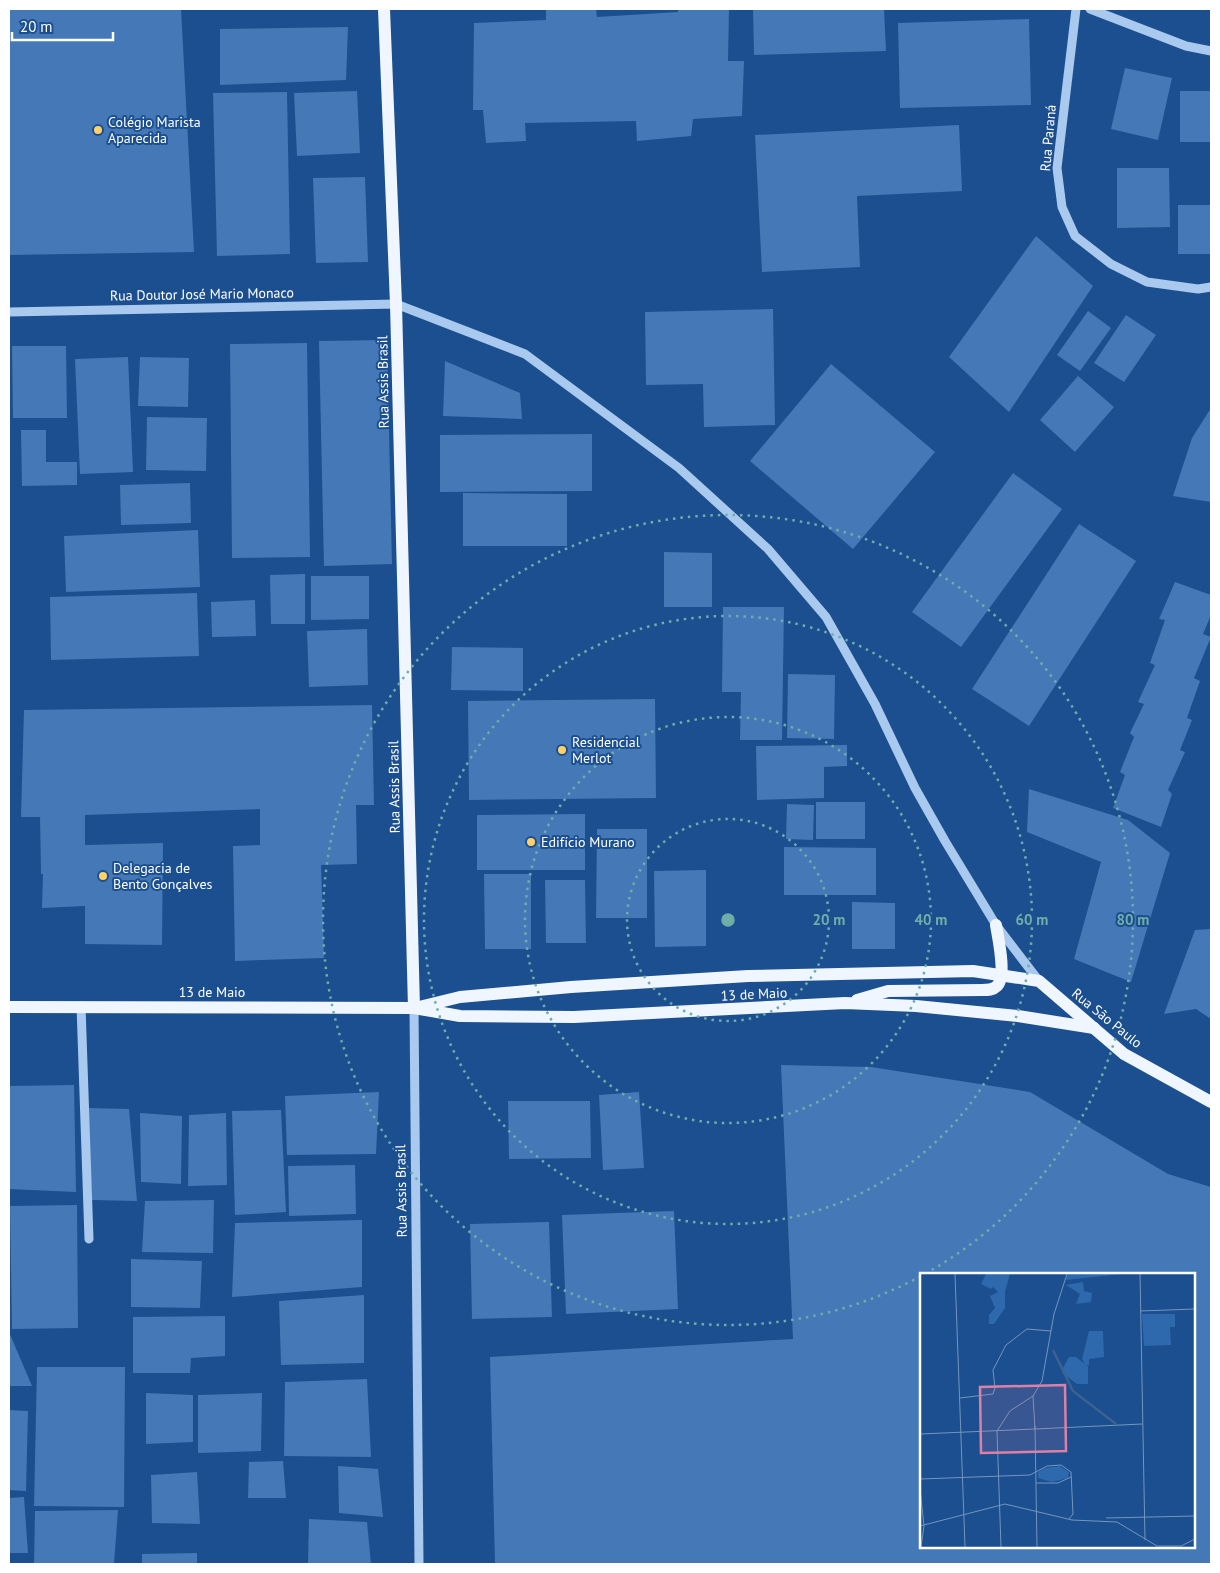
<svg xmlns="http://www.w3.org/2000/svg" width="1220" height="1573" viewBox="0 0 1220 1573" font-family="'PT Sans',sans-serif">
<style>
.building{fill:#4478b7;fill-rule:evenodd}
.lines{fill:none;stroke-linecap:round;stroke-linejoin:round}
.minor{stroke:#a9c9ee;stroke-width:9}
.major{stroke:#f0f6ff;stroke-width:12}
.ring{fill:none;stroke:#6fada8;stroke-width:2.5;stroke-dasharray:2.5 5}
.poi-dot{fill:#ffd166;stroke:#1b4f8f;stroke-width:2}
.labels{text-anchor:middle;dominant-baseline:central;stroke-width:4;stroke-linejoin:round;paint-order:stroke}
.poi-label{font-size:14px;fill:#fff;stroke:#1b4f8f;text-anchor:start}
.street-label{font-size:14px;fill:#fff;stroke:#1b4f8f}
.inset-river{fill:none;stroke:#3c6290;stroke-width:2.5}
.inset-road{fill:none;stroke:#7695bc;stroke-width:1}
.view{fill:#dd80a5;fill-opacity:0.15;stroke:#dd80a5;stroke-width:2.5}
.inset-edge{fill:none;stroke:#fff;stroke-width:2.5}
.centre{fill:#6fada8;stroke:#1b4f8f;stroke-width:2.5}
.ring-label{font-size:15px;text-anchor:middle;font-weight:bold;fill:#6fada8;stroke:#1b4f8f;stroke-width:4;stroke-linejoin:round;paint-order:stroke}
</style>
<rect width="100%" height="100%" fill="#1b4f8f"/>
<g class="building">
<path d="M9 9H181L194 252 9 255Z"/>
<path d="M546 9H596L597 17 678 12V9H729L728 61H744L742 116 693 119 691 136 637 141 636 121 525 123 526 141 486 143 483 110H473L474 23 546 20Z"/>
<path d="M753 9H884L886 51 754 55Z"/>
<path d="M1029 19 1031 105 900 108 898 23Z"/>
<path d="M348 27 346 80 220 85V29Z"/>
<path d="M1125 68 1172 78 1158 140 1111 129Z"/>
<path d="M357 91 360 153 297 156 294 93Z"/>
<rect x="1180" y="91" width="31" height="51"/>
<path d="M287 92 290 254 217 256 213 93Z"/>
<path d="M959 125 962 191 857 196 860 267 762 272 755 135Z"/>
<path d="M1117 168H1169L1170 227 1117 228Z"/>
<path d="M365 177 368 262 316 263 313 178Z"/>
<rect x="1178" y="205" width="33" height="49"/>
<path d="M1036 236 1093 286 1009 412 949 357Z"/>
<path d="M773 309 775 425 704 427 703 384 646 385 645 312Z"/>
<path d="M1088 311 1111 328 1080 371 1057 355Z"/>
<path d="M1126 315 1156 335 1124 382 1094 363Z"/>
<path d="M387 340 392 564 324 566 319 341Z"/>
<path d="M307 343 310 557 232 558 230 344Z"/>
<path d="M12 346H66L67 418H13Z"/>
<path d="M128 357 133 472 80 474 75 359Z"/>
<path d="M140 357 189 358 188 407 138 406Z"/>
<path d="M445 361 520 393 522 419 443 416Z"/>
<path d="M831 364 935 452 853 549 750 461Z"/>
<path d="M1078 376 1114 407 1075 452 1040 420Z"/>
<path d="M1211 408V502L1173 496 1192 438Z"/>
<path d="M147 417 207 418 206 471 146 470Z"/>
<path d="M21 430H46V462H77V485L22 486Z"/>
<path d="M592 434V491L440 492V435Z"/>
<path d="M1013 473 1062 509 961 647 912 612Z"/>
<path d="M190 483 191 523 121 525 120 485Z"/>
<path d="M463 493 567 494V546H463Z"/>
<path d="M1079 524 1136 561 1029 726 972 689Z"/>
<path d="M198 530 200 587 66 592 64 536Z"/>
<path d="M664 552 712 553V607H664Z"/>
<path d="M305 574V624H271L270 575Z"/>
<path d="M311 576H369V619L311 620Z"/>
<path d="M1175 582 1211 595V615L1203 634 1211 637 1194 678 1200 681 1187 718 1192 720 1180 750 1185 752 1168 790 1172 794 1161 827 1113 808 1125 775 1120 772 1134 737 1130 733 1144 704 1138 702 1155 665 1150 663 1165 620 1159 619Z"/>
<path d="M197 593 199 656 51 660 50 597Z"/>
<path d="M255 600 256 636 212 637 211 602Z"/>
<path d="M723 607H784L782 740H740L741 692H722Z"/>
<path d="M367 629 368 685 309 687 307 631Z"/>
<path d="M452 647 523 648V691L451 690Z"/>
<path d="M788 674 835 675 834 739 787 738Z"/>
<path d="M655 699 656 798 469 800 468 701Z"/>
<path d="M372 705 374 805H356L357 864 321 865 324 958 235 961 233 846 260 845V809L85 815V845L163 843 162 945 85 944V906L42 908 43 874H41L40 817H21L24 710Z"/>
<path d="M847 745V766L824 767V798L757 800 756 746Z"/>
<path d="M1029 789 1128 820 1170 853 1131 982 1074 959 1101 862 1027 832Z"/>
<rect x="816" y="802" width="49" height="37"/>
<path d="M787 804 814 805 813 840 786 839Z"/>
<path d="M585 814V870H477V815Z"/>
<path d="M597 829H647V918H596Z"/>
<path d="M784 847 876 848V895H784Z"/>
<path d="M706 870V946L655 947 654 871Z"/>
<path d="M484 874H531V949H485Z"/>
<path d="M545 880H585L586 943H546Z"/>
<path d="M852 902 895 903V949H852Z"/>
<path d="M1211 929V1019L1196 1009 1164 1014 1195 930Z"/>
<path d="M781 1065 871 1067 1030 1092 1168 1174 1211 1187V1564H495L490 1357 793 1339ZM921 1274H1194V1547H921Z"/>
<path d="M74 1085 76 1192 9 1189 10 1086Z"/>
<path d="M379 1092 376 1154 287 1155 285 1096Z"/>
<path d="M639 1092 644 1168 603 1170 599 1095Z"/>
<path d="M508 1101H590L591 1158 509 1159Z"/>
<path d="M87 1108 129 1109 137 1201 92 1200Z"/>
<path d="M281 1110 286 1212 235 1215 232 1111Z"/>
<path d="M140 1113 182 1116 181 1184 141 1182Z"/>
<path d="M226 1113 227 1185 188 1186 189 1115Z"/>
<path d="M355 1165 356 1214 289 1216 288 1166Z"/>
<path d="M214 1200 213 1253 142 1252 145 1201Z"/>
<path d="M77 1205 78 1328 12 1329 10 1206Z"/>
<path d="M674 1211 678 1309 566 1314 562 1215Z"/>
<path d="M362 1220V1287L232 1297 235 1223Z"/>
<path d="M549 1222 552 1317 472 1319 470 1224Z"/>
<path d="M131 1259 202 1261 200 1308 131 1307Z"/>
<path d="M364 1295V1363L281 1365 279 1301Z"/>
<path d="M225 1316V1356L191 1358 190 1373H133V1317Z"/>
<path d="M9 1332 32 1386H9Z"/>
<path d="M37 1367H125L124 1507 34 1506Z"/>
<path d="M367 1379 371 1457 284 1456 285 1382Z"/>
<path d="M146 1393 193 1395V1442L146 1444Z"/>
<path d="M262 1393 261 1451 198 1453V1395Z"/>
<path d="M9 1410 28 1411 26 1491 9 1490Z"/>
<path d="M283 1461 286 1498H248L249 1462Z"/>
<path d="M338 1466 378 1469 383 1517 339 1513Z"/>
<path d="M197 1472 200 1524 152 1523 151 1475Z"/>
<path d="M24 1497 28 1553H9V1498Z"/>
<path d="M118 1510 114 1564H34L35 1511Z"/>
<path d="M309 1519 367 1522 371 1564H308Z"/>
<path d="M197 1553V1564H142V1554Z"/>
</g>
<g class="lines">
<g class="minor">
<path d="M1076 9 1057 168 1062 207 1075 236 1111 264 1147 282 1198 289 1211 287"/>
<path d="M1090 9 1186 46 1211 51"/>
<path d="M9 312 396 304 525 354 679 468 768 549 826 617 875 704 915 788 945 841 996 925 1039 981"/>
<path d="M81 1006 89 1239"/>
<path d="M414 1008 419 1564"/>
</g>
<g class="major">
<path d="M384 9 396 304 414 1008"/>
<path d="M857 1000 888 991 982 990C988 990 993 990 997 986 1007 976 998 938 996 925"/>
<path d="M9 1007 414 1008 460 1016 574 1017 845 1003 916 1006 1018 1016 1094 1028"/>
<path d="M419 1007 460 997 571 987 748 976 973 971 1039 981 1124 1054 1211 1102"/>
</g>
</g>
<g class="ring">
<circle cx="728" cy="920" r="101"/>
<circle cx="728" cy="920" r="203"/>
<circle cx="728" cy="920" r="304"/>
<circle cx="728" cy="920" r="405"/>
</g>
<g class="poi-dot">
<circle cx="98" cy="130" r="5"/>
<circle cx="562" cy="750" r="5"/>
<circle cx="531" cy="842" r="5"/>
<circle cx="103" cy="876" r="5"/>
</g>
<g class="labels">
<g class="poi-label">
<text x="108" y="122">Colégio Marista<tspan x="108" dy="16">Aparecida</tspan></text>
<text x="572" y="742">Residencial<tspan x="572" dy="16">Merlot</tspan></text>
<text x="541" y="842">Edifício Murano</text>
<text x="113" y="868">Delegacia de<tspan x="113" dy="16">Bento Gonçalves</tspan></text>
</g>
<g class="street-label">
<text transform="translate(1048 138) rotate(-85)">Rua Paraná</text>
<text transform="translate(202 294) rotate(-1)">Rua Doutor José Mario Monaco</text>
<text transform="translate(383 382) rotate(-91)">Rua Assis Brasil</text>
<text transform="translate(394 787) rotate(-91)">Rua Assis Brasil</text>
<text x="212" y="992">13 de Maio</text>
<text transform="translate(754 994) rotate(-3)">13 de Maio</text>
<text transform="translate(1107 1018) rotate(39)">Rua São Paulo</text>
<text transform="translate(401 1191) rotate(-91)">Rua Assis Brasil</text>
</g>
</g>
<g transform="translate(920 1273)">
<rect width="275" height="275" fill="#1b4f8f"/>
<path d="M66 1H90L85 19V35L74 51H69V42L75 35 70 23 78 19 73 14 71 16 61 11ZM148 1H202L146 7ZM163 9 164 18 172 20 171 29 156 31 160 21 146 12ZM222 41H255V54H250L251 72 224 73ZM169 58H183L184 84 169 86V92H165L168 93V111H157L142 100 143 95 149 84H156L165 91 162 86ZM140 193 149 199 148 205 132 209 118 205V199L125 195Z" fill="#2e69ad"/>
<path class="inset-river" d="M133 77 153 118 196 151"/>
<path class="inset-road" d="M35 1 45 274M220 1 225 267M220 38 275 36M40 125 73 121 75 115 73 97 86 72 107 56 131 58M115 153 117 274M115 156 222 151M115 156 113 123 122 108 134 41 147 1M0 161 115 156M0 206 110 202 127 193 141 192 151 199 153 241 149 246M116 210H138L151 204M0 215 4 253M186 245 275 243M0 253 85 231 152 247 197 249 237 273H261L275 266M1 274 4 253M81 274 77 158 90 138 113 123"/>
<path class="view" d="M145 112 146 178 61 180 60 114Z"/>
<rect width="275" height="275" class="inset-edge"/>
</g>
<circle cx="728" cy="920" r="8" class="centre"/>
<g class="ring-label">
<text x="829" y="925">20 m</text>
<text x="931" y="925">40 m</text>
<text x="1032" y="925">60 m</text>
<text x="1133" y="925">80 m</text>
</g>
<rect width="1220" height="1573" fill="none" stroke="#ffffff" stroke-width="20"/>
<path d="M12 32v8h101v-8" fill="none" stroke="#ffffff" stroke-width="2.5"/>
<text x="20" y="32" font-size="15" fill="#ffffff" stroke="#1b4f8f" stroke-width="4" paint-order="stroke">20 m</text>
</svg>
